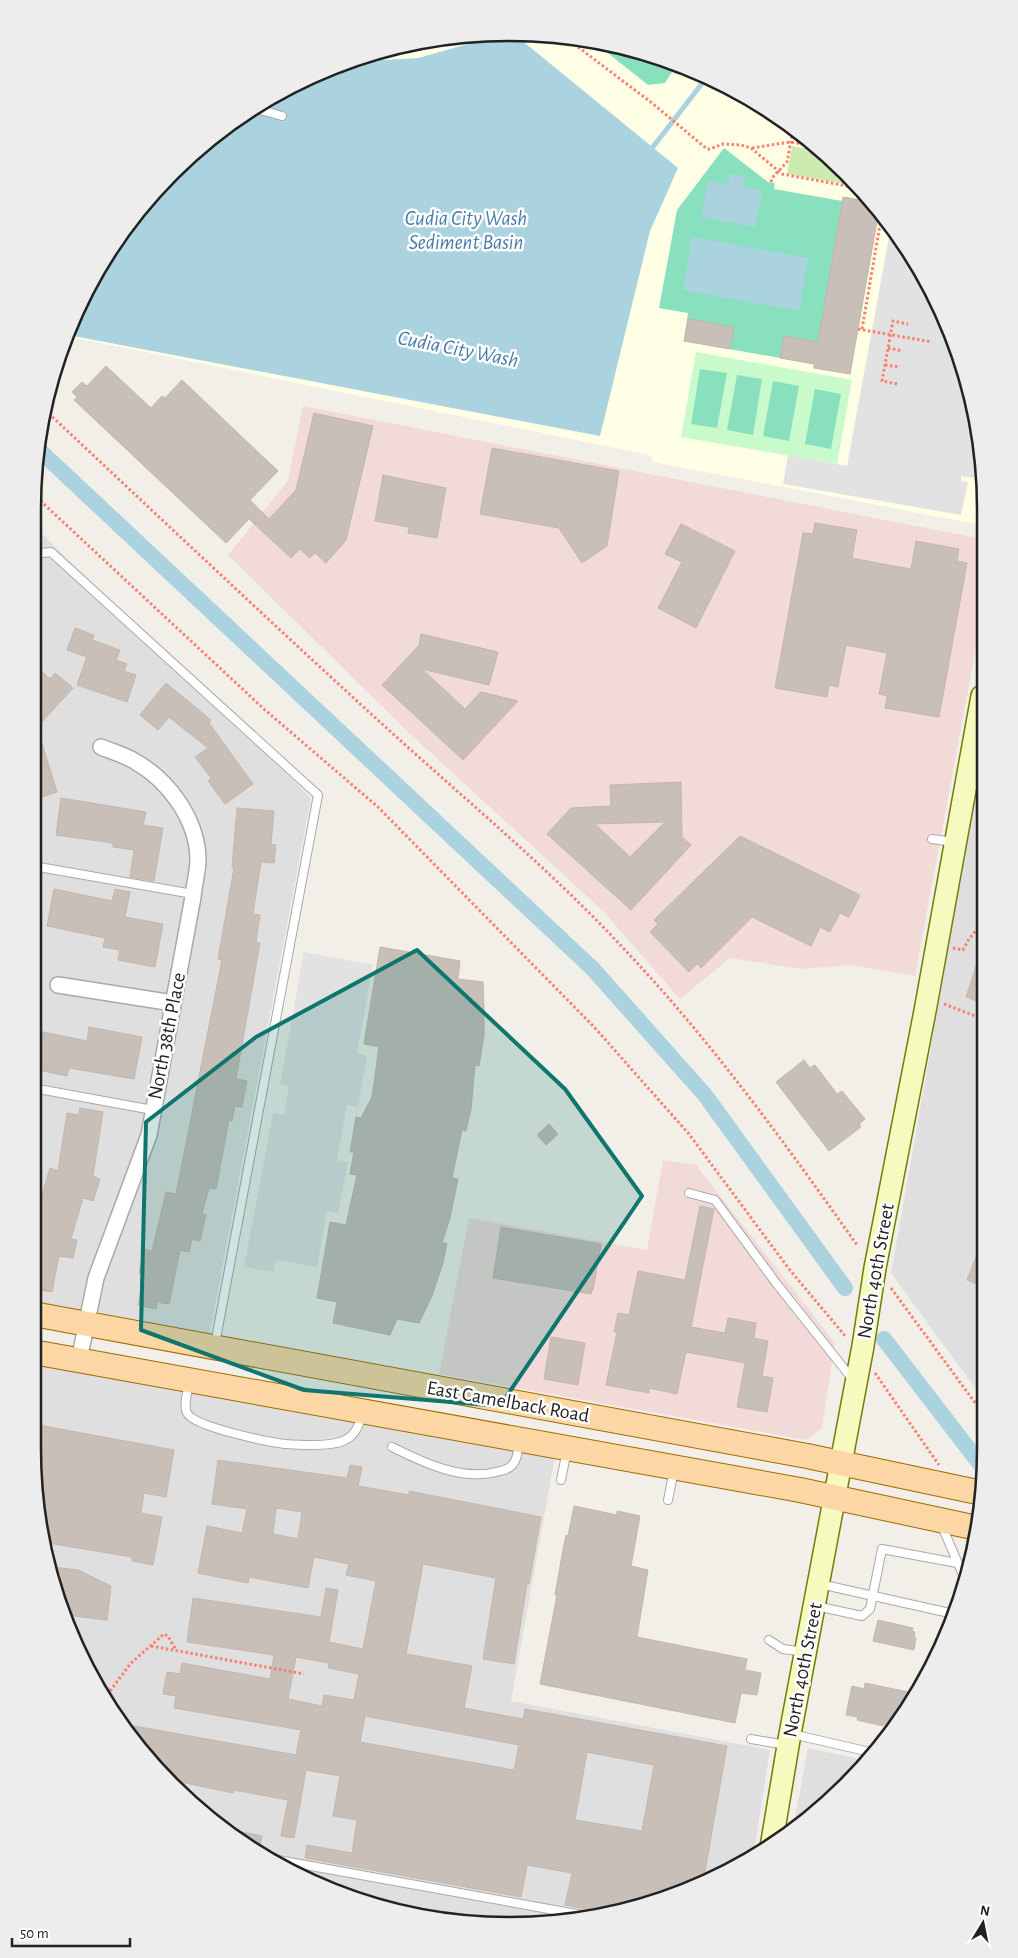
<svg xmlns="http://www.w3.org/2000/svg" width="1018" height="1958" viewBox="0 0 1018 1958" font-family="'Alegreya Sans',sans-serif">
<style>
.residential{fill:#e0dfdf}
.commercial{fill:#f2dad9}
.education{fill:#ffffe5}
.grass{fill:#cdebb0}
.park{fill:#c8facc}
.pitch{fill:#88e0be}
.parking{fill:#e2e2e2}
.water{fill:#aad3df}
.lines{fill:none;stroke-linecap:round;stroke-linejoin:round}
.stream{stroke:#aad3df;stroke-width:5}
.canal{stroke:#aad3df;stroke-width:16}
.building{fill:#c7bfb8;stroke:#c4b6ab;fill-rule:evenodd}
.lane-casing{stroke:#a9a9a9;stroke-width:10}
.street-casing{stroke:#a9a9a9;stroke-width:18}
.secondary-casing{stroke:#707d05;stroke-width:24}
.primary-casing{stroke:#a06b00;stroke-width:26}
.path{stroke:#fa8072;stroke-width:3;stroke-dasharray:2.5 2.5;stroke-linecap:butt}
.lane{stroke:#fff;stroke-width:8}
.street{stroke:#fff;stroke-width:15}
.secondary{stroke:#f7fabf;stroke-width:21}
.primary{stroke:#fcd6a4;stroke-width:24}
.marked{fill:#0f766e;fill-opacity:0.2;stroke:#0f766e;stroke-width:4;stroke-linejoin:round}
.labels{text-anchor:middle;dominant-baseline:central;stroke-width:5;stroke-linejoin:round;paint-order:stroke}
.street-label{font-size:20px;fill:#222;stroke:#fff}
.water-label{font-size:21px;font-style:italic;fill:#4a7aab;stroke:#fff}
.rim{fill:none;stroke:#222;stroke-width:2.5}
</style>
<rect width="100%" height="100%" fill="#f2efe9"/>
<g class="residential">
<path d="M33 525 311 798 209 1337 33 1304Z"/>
<path d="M982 759 984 1400 891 1273Z"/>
<path d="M33 1364 555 1456 511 1701 770 1750 753 1857 692 1889 540 1924 386 1909 245 1845 131 1739 58 1602 33 1449Z"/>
<path d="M808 1748 865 1760 846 1786 793 1829Z"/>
</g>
<g class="commercial">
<path d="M303 406 982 539V615L915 976 851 965 801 969 730 958 680 999 604 912 406 730 228 555 288 481Z"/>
<path d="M663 1160 696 1165 835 1343 822 1428 807 1440 439 1374 469 1218 647 1250Z"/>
</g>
<path class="education" d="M540 34 633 49 720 82 823 151 887 219 949 326 981 447 982 525 653 462 650 455 67 336 82 298 131 219 195 151 271 96 356 58 447 37Z"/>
<path class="grass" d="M792 146 824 152 856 186 787 174Z"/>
<path class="park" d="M696 352 852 380 837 464 681 437Z"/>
<g class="pitch">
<path d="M594 42 633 49 684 68 679 75 672 72 665 83 648 85Z"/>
<path d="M724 148 768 182 775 183 774 189 842 201 843 197 871 202 879 210 850 374 814 368V364L684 341 688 313 659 308 677 210Z"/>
<path d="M700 369 727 373 717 428 691 424Z"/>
<path d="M737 375 762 379 753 435 727 430Z"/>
<path d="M773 381 799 386 789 441 763 436Z"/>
<path d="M815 389 841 394 831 449 805 444Z"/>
</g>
<g class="parking">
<path d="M891 226 949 326 980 443 974 478 961 476V481L968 482 961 515 783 484 788 455 847 466Z"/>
<path d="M304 952 373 965 357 1053 367 1056 358 1107 347 1105 337 1160 348 1162 338 1213 327 1211 317 1267 276 1260 273 1272 244 1267 273 1113 284 1115 289 1086 280 1084Z"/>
</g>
<g class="water">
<path d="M514 34 678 168 650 231 600 436 68 335 82 298 131 219 195 151 271 96 347 62 418 58 500 35Z"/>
<path d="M730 174 745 177 743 187 762 190 755 227 701 217 708 181 728 184Z"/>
<path d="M692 237 808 258 799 311 683 290Z"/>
</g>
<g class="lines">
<path class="stream" d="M649 152 707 77"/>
<g class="canal">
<path d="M38 449 593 969 705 1095 845 1288"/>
<path d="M884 1339 984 1469"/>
</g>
</g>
<g class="building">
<path d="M843 197 871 202 879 210 850 374 814 368V364L780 358 784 336 818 342Z"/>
<path d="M688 319 734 327 730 349 684 341Z"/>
<path d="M106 366 151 408 162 396 165 398 182 380 278 471 250 500 269 519 296 490 314 413 373 426 346 540 326 563 315 553 310 558 300 549 291 558 249 519 226 543 74 400 77 397 72 392 82 382 87 386Z"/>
<path d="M492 448 619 471 607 546 582 563 559 528 480 514Z"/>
<path d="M383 475 446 488 437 538 408 533 409 527 375 521Z"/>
<path d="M815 523 857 530 852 558 877 563 911 569 916 541 959 549 957 561 967 563 939 717 885 708 887 696 879 694 887 653 846 645 838 687 829 685 827 697 775 688 803 533 813 534Z"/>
<path d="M681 524 735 551 696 628 658 608 682 562 665 554Z"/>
<path d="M75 628 94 635 92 640 120 650 116 660 127 664 124 671 136 675 127 702 77 685 87 657 67 650Z"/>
<path d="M421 634 498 652 489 685 422 669 465 709 481 692 518 701 463 760 382 685 419 645Z"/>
<path d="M39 669 50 679 55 673 73 688 37 727 57 792 33 800V676Z"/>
<path d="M166 683 211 720 209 723 253 784 225 804 208 781 211 778 195 757 208 748 169 717 158 730 140 715Z"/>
<path d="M681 782 682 837 691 845 631 910 547 834 571 808 611 806 610 785ZM665 822 630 857 595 824Z"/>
<path d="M61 798 146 812 143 825 163 828 154 881 130 877 134 850 113 847V843L56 835Z"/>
<path d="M237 808 274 811 271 844 276 845 274 863 261 862 253 914 260 915 256 942 260 943 236 1079 247 1081 242 1107 235 1106 232 1121 229 1120 216 1189 209 1188 202 1214 206 1215 200 1241 192 1239 189 1252 180 1250 169 1304 157 1302 156 1309 138 1305 144 1274 139 1273 144 1249 152 1251 166 1192 176 1194 222 960 218 959 234 868H232Z"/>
<path d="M740 836 860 895 849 917 840 913 830 932 820 927 811 946 752 917 701 968 697 964 689 972 650 932 658 924 654 920Z"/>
<path d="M54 889 112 901 115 889 130 892 125 917 163 924 155 967 118 960 120 950 103 947 105 938 47 926Z"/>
<path d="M380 947 460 961 458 979 483 982 484 1009V1035L479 1066 475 1065 471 1109 466 1131 462 1130 452 1178 458 1179 450 1218 442 1243H447L443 1263 432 1296 419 1323 397 1319 390 1335 333 1323 337 1302 317 1298 330 1222 346 1225 357 1175 350 1174 354 1152H350L356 1117 361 1118 372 1097 379 1047 364 1044Z"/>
<path d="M980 954H983V1003L966 997Z"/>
<path d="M89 1027 142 1037 134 1079 69 1068 67 1076 33 1069V1030L87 1041Z"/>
<path d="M804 1060 810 1068 815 1065 837 1094 842 1091 865 1119 859 1124 861 1127 829 1151 776 1082Z"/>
<path d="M80 1108 103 1112 93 1176 100 1179 93 1201 83 1198 71 1239 77 1240 73 1258 59 1256 52 1292 33 1289V1226L50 1168 58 1171 67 1113 79 1115Z"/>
<path d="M549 1124 558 1134 546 1145 537 1135Z"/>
<path d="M700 1206 714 1209 691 1327 725 1333 728 1318 756 1323 754 1338 768 1341 762 1376 773 1378 767 1412 737 1407 745 1363 686 1352 677 1394 649 1388V1393L606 1385 617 1332H614L618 1313 629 1315 638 1271 685 1280Z"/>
<path d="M501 1227 601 1244 593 1290H592L591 1294 493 1278Z"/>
<path d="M983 1239H984V1287L967 1280Z"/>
<path d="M551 1337 585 1343 578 1385 544 1379Z"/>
<path d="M33 1424 174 1450 166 1497 144 1493 141 1513 162 1517 153 1565 132 1561V1557L48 1543 38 1481 42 1457 33 1455Z"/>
<path d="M218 1460 347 1478 350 1465 362 1467 358 1486 409 1495V1491L541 1517 529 1584H527L514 1664 483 1659 496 1578 423 1564 406 1654 472 1666 464 1708 523 1719 525 1709 727 1746 703 1883 692 1889 598 1911 565 1905 572 1873 527 1865 521 1897 305 1858 307 1845 352 1853 357 1820 333 1816 340 1776 306 1770 294 1838 281 1836 288 1800 234 1790 233 1793 176 1781 131 1739 123 1724 296 1755 301 1730 174 1708 176 1696 163 1694 167 1672 180 1674 182 1663 270 1679 274 1655 187 1642 193 1598 321 1617 326 1588 338 1590 329 1642 363 1649 376 1581 346 1575 349 1564 314 1557 308 1588 249 1577 248 1583 198 1573 207 1526 242 1533 247 1509 212 1504ZM276 1508 302 1512 298 1539 273 1534ZM296 1657 329 1663 328 1668 359 1674 354 1700 324 1695 322 1706 288 1699ZM365 1716 519 1745 514 1770 360 1742ZM587 1752 654 1765 642 1831 575 1820Z"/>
<path d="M574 1506 617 1515V1511L640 1516 631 1566 648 1570 637 1637 747 1659 745 1670 761 1673 757 1695 741 1693 735 1723 540 1684 557 1595H555L562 1555 566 1535 568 1536Z"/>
<path d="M52 1567 78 1570 111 1586 107 1620 74 1616 66 1612 67 1607 58 1602Z"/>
<path d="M878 1620 913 1628 912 1631 915 1632 914 1638H916L914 1650 873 1641Z"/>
<path d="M865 1683 913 1693 889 1726 883 1724V1726L857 1720 858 1717 846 1715 852 1686 864 1689Z"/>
<path d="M228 1829 262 1836 259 1849 245 1845Z"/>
</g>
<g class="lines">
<defs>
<g id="lane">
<path d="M254 108 282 116"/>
<path d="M33 554 51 552 318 795 215 1344"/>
<path d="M932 839 954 842"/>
<path d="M33 866 193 894"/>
<path d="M33 1088 153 1110"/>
<path d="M689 1193 715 1200 776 1283 854 1381"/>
<path d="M189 1382C188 1391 183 1405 187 1413 194 1427 269 1442 285 1444 300 1445 329 1447 343 1441 355 1436 359 1426 362 1414"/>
<path d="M392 1447C424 1463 463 1482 500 1471 506 1470 512 1467 515 1461 518 1455 518 1447 519 1441"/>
<path d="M561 1480 567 1450"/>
<path d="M668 1500 674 1470"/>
<path d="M941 1524 966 1582"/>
<path d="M820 1584 954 1614"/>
<path d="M816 1606 862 1616 870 1609 882 1549 957 1563"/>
<path d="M769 1640 783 1649 805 1652"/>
<path d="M792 1734 870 1752"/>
<path d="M751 1739 786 1745"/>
<path d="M278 1860 582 1915"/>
</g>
<g id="street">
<path d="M58 985 173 1003"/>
<path d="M79 1360 96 1278 149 1135 193 897C194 884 198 872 198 859 197 819 169 781 136 762 125 755 113 752 101 747"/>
</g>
<path id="secondary" d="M771 1847 790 1734 863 1346 875 1268 925 1011 982 696"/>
<g id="primary">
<path d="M33 1314 807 1456 982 1493"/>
<path d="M33 1352 800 1490 977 1528"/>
</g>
</defs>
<use href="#lane" class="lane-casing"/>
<use href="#street" class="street-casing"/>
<use href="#secondary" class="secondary-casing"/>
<use href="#primary" class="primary-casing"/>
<g class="path">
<path d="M566 38 652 103 707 149H710L723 144 741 145 751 148 782 174 858 188"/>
<path d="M351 60 467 38 469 36"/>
<path d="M752 148 790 142 818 147"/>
<path d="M771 182 772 178 787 162 793 130"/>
<path d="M858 329 932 342"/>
<path d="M862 329 882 213"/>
<path d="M888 348 903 351"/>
<path d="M885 365 900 367"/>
<path d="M897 384 882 381 893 321 908 324"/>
<path d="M45 410C156 514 267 619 380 722 462 797 549 868 625 950 711 1041 785 1143 857 1245"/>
<path d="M33 494 265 710 378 807 595 1028 689 1134 789 1269 846 1337"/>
<path d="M953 948 963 950 969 939 983 922"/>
<path d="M944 1004 983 1019"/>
<path d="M891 1288 984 1415"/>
<path d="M875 1373 939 1465"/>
<path d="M151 1646 304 1674"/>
<path d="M107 1695 131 1663 164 1634 168 1636 176 1650"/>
</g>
<use href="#lane" class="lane"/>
<use href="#street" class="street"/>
<use href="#secondary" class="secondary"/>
<use href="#primary" class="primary"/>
</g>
<path class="marked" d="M417 950 565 1089 642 1196 500 1406 304 1390 141 1330 146 1122 256 1037Z"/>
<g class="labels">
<g class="street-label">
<text transform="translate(167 1036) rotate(-79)">North 38th Place</text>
<text transform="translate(876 1271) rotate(-80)">North 40th Street</text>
<text transform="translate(508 1402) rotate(10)">East Camelback Road</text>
<text transform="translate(803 1670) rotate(-79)">North 40th Street</text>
</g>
<g class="water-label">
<text x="466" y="218">Cudia City Wash<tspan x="466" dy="24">Sediment Basin</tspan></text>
<text transform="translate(458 349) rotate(11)">Cudia City Wash</text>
</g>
</g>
<path d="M0 0H1018V1958H0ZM509 41H509A468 468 0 0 1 977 509V1449A468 468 0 0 1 509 1917H509A468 468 0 0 1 41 1449V509A468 468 0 0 1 509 41Z" fill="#ededed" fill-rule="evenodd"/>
<path class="rim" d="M509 41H509A468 468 0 0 1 977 509V1449A468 468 0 0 1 509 1917H509A468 468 0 0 1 41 1449V509A468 468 0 0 1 509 41Z"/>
<g transform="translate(983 1923) rotate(10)" stroke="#ffffff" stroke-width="4" paint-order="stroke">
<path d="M0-4L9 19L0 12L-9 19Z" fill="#222222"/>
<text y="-8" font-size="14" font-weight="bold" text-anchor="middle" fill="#222222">N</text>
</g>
<path d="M12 1938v8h118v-8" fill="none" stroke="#222222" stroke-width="2.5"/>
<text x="20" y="1938" font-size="15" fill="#222222" stroke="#ffffff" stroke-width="4" paint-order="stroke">50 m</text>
</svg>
